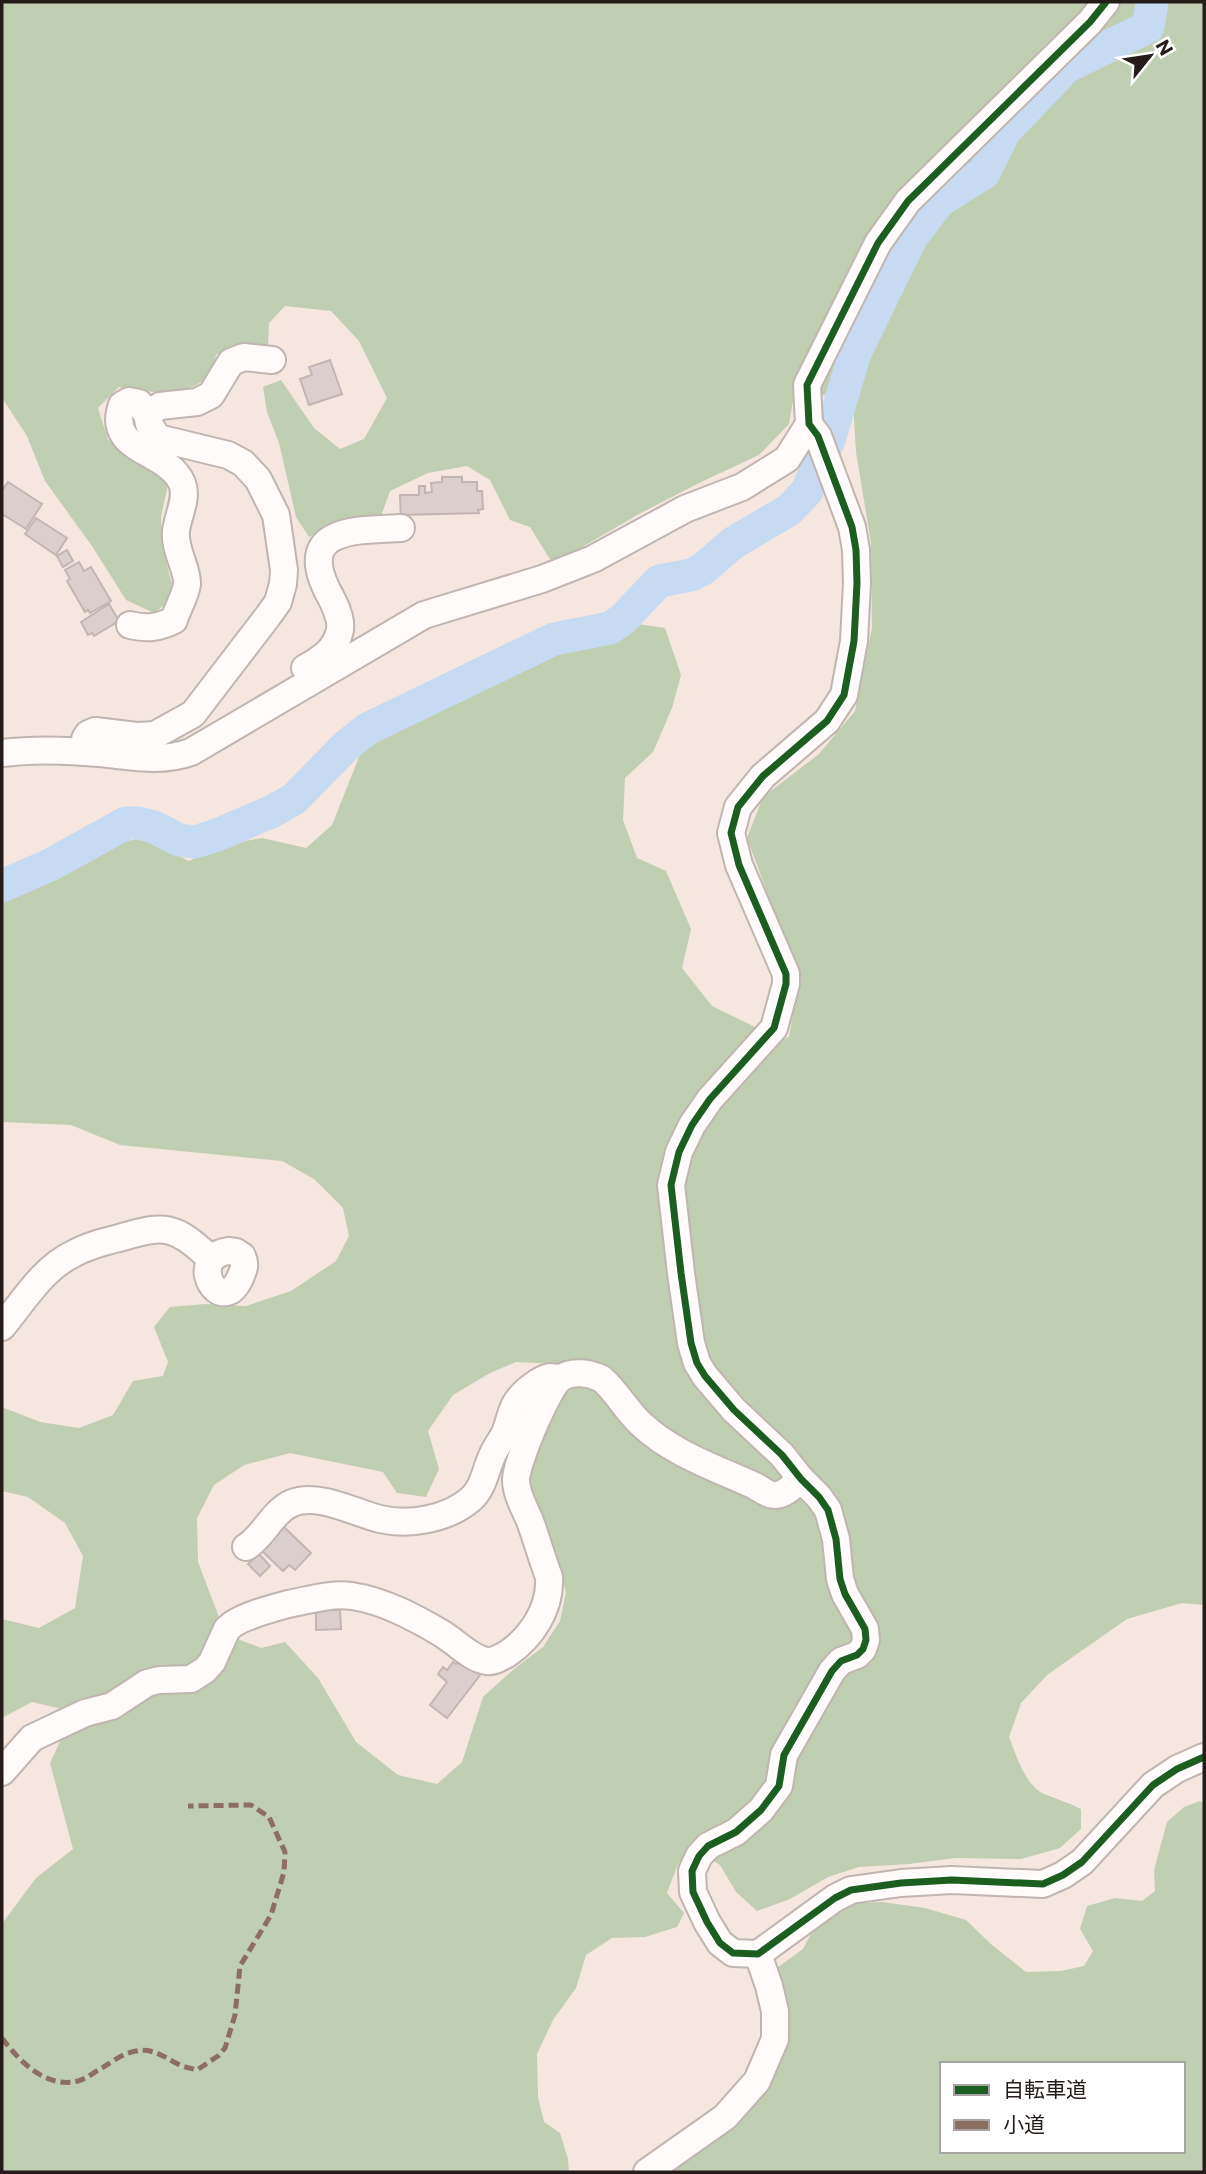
<svg xmlns="http://www.w3.org/2000/svg" width="1206" height="2174" viewBox="0 0 1206 2174" font-family="Commissioner,'Noto Sans JP',sans-serif">
<style>
.forest{fill:#c0ceb1;fill-rule:evenodd}
.lines{fill:none;stroke-linecap:round;stroke-linejoin:round}
.river{stroke:#c6daf2;stroke-width:33}
.building{fill:#dbcfce;stroke:#c2b6b5;stroke-width:2}
.minor-casing{stroke:#c0b5b1;stroke-width:30}
.minor{stroke:#fefbfa;stroke-width:26}
.quiet{stroke:#8d6e63;stroke-width:5;stroke-dasharray:10 5;stroke-linecap:butt}
.cycleway-casing{stroke:#fff;stroke-width:11}
.cycleway{stroke:#1b5e20;stroke-width:7}
</style>
<rect width="100%" height="100%" fill="#f5e6e0"/>
<g class="forest">
<path d="M2 2H1204V1605L1182 1603 1127 1619 1047 1675 1021 1703 1009 1737C1016 1755 1025 1785 1044 1794 1057 1799 1069 1803 1081 1809V1829L1060 1848 1021 1859 956 1858 909 1864 859 1867 828 1877 790 1899 757 1911 736 1892 720 1865 695 1850 678 1864 667 1893 684 1913 677 1927 645 1937 612 1938 586 1955 576 1988 553 2020 537 2054 538 2097 544 2122 560 2133 568 2159 569 2172H2V1922L4 1921 36 1878 73 1849 50 1763 63 1735 58 1708 32 1702 2 1718V1619L39 1628 75 1608 83 1556 65 1523 28 1497 2 1491V1407L40 1422 79 1428 113 1415 133 1381 163 1376 168 1362 154 1327 170 1307 205 1304 246 1306 291 1291 336 1261 349 1236 343 1208 314 1179 282 1161 120 1145 71 1125 2 1122V892L73 871 112 844 142 838 189 861 219 846 262 838 306 848 332 825 367 737 440 710 513 673 573 647 614 637 638 624 665 628 681 675 672 708 653 752 625 778 623 820 637 858 666 871 691 929 682 968 712 1006 757 1028 775 1041 789 1037 799 979 747 838 763 797 819 754 855 711 872 628 871 543 856 452 853 401 795 389 789 424 759 455 701 482 639 514 553 564 530 527 510 520 490 480 467 466 428 473 390 491 380 519 344 522 309 537 296 517 279 443 267 412 263 387 281 380 314 428 340 449 364 439 387 398 359 341 331 311 285 306 269 323 268 346 235 345 216 355C215 359 214 367 212 371 194 399 147 393 119 387L98 408 108 440 130 452 168 485 161 516 162 544 175 597 154 613 126 600 92 546 45 481 27 436 2 398ZM516 1362 558 1364 577 1386 562 1396 529 1474 536 1506 555 1551 566 1592 560 1621 543 1647 514 1669 483 1697 462 1762 437 1784 398 1775 356 1742 318 1678 285 1642 261 1648 240 1640 220 1620 198 1562 197 1518 214 1485 244 1465 290 1453 383 1472 397 1493 426 1497 439 1469 428 1431 453 1395 490 1373Z"/>
<path d="M1200 1801 1204 1804V2172H673L701 2146 732 2125 782 1985 777 1968 803 1949 818 1920 844 1904 882 1902 925 1908 966 1920 992 1945 1026 1972 1061 1971 1084 1966 1093 1951 1080 1929 1087 1906 1115 1898 1142 1901 1155 1891 1154 1870 1167 1822 1184 1807ZM942 2064H1183V2151H942Z"/>
</g>
<g class="lines">
<path class="river" d="M2 886 50 865 126 823H138L154 827 179 840 195 842 217 835 273 811 294 799 346 746 367 729 554 639 610 628 623 619 659 581 691 575 703 569 733 543 789 510 807 491 829 440 855 353 911 238 939 201 984 173 1004 132 1066 67 1148 27 1152 2"/>
</g>
<g class="building">
<path d="M330 360 342 394 309 405 300 379 312 375 309 367Z"/>
<path d="M442 477H462V482H477V491H482L483 509 478 510 479 513 401 515V522L400 495H419V486H425V493L432 492 431 483 442 482Z"/>
<path d="M8 482 42 504 26 529 2 514V491Z"/>
<path d="M36 518 67 538 56 555 25 534Z"/>
<path d="M67 550 73 561 63 567 57 556Z"/>
<path d="M79 562 84 571 91 567 111 601 90 613 88 610 85 612 67 581 70 579 65 570Z"/>
<path d="M109 604 119 621 94 636 92 633 88 635 81 622Z"/>
<path d="M284 1527 311 1553 295 1570 289 1565 283 1571 261 1550Z"/>
<path d="M259 1554 270 1566 260 1576 248 1564Z"/>
<path d="M316 1610H340L341 1629 316 1630Z"/>
<path d="M461 1658 481 1674 447 1718 430 1705 447 1682 438 1674 443 1667 447 1670 453 1662 456 1664Z"/>
</g>
<g class="lines">
<defs>
<g id="minor">
<path d="M1106 2 1090 22 908 201 878 243 807 385 809 424 818 436 852 527 856 550 857 583 854 641 844 695 827 721 763 776 738 807 731 833 739 865 786 974V984L774 1028 710 1099 692 1125 679 1152 671 1185 681 1273 691 1343 697 1363 705 1376 734 1410 782 1455 801 1479 819 1497 828 1510 836 1539 840 1579 845 1594 865 1629 866 1640 863 1649 857 1655 841 1661 832 1671 784 1755 779 1786 761 1810 736 1832 708 1846 699 1856 692 1871 693 1892 707 1922 720 1943 733 1953 758 1954 835 1898 851 1890 901 1883 952 1880 1043 1884 1063 1875 1082 1862 1153 1785 1177 1769 1204 1757"/>
<path d="M130 625C147 629 158 628 174 620 177 609 186 595 187 584 188 569 174 550 176 531 178 515 188 498 182 483 167 449 105 452 122 405L129 401 139 403 147 414"/>
<path d="M305 668C321 659 336 650 340 630 342 617 333 601 327 590 296 527 359 530 401 528"/>
<path d="M85 752V739L88 734 95 731 137 736 155 735 193 714 268 616 278 602 283 584 284 570 276 515 258 479 243 463 228 455 158 438 149 424 147 414 160 406 197 402 211 395 231 362 244 357 272 360"/>
<path d="M2 753C34 749 67 750 99 753 131 756 160 763 191 752L424 615 542 579 593 559 685 509 742 487 787 459 809 424"/>
<path d="M228 1251 236 1252 242 1256C246 1265 244 1269 240 1278 221 1320 185 1258 228 1251Z"/>
<path d="M2 1327C23 1302 42 1269 73 1254 87 1246 103 1242 119 1238 166 1224 174 1225 211 1259"/>
<path d="M246 1547C264 1536 272 1512 292 1503 318 1492 355 1513 380 1519 409 1526 448 1519 471 1499 484 1487 485 1471 492 1456 495 1448 501 1441 505 1433 509 1423 511 1411 516 1403 522 1393 539 1379 550 1377 554 1377 557 1378 561 1378"/>
<path d="M2 1772 32 1738 85 1713 112 1706 147 1683 159 1680 191 1679 205 1670 212 1662 227 1629 233 1624C249 1614 270 1609 288 1604 309 1600 331 1593 352 1596 384 1601 414 1617 441 1633 455 1641 471 1659 487 1661 494 1662 501 1657 507 1654 532 1637 551 1608 549 1577 542 1559 537 1540 530 1521 525 1509 516 1494 516 1480 516 1464 548 1386 561 1378 573 1370 590 1373 602 1379 617 1392 626 1410 641 1424 673 1454 716 1468 755 1486 761 1489 767 1495 774 1495 784 1496 794 1485 801 1479"/>
<path d="M647 2172 725 2117 757 2081 775 2039V2011L769 1986 758 1954"/>
</g>
</defs>
<use href="#minor" class="minor-casing"/>
<use href="#minor" class="minor"/>
<path class="quiet" d="M2 2038C19 2061 46 2089 78 2081 86 2079 94 2072 102 2068 112 2062 123 2053 136 2051 152 2048 163 2056 176 2063 183 2067 190 2068 197 2070L218 2056 225 2048 235 2015 240 1966 271 1915 284 1872 285 1852 269 1817 251 1805 188 1806"/>
<defs>
<path id="cycleway" d="M1106 2 1090 22 908 201 878 243 807 385 809 424 818 436 852 527 856 550 857 583 854 641 844 695 827 721 763 776 738 807 731 833 739 865 786 974V984L774 1028 710 1099 692 1125 679 1152 671 1185 681 1273 691 1343 697 1363 705 1376 734 1410 782 1455 801 1479 819 1497 828 1510 836 1539 840 1579 845 1594 865 1629 866 1640 863 1649 857 1655 841 1661 832 1671 784 1755 779 1786 761 1810 736 1832 708 1846 699 1856 692 1871 693 1892 707 1922 720 1943 733 1953 758 1954 835 1898 851 1890 901 1883 952 1880 1043 1884 1063 1875 1082 1862 1153 1785 1177 1769 1204 1757"/>
</defs>
<use href="#cycleway" class="cycleway-casing"/>
<use href="#cycleway" class="cycleway"/>
</g>
<rect width="1206" height="2174" fill="none" stroke="#251c19" stroke-width="7"/>
<rect x="940" y="2062" width="245" height="91" fill="#ffffff" stroke="#a8a4a3" stroke-width="2"/>
<rect x="954" y="2085" width="35" height="10" fill="#1b5e20" stroke="#a8a4a3" stroke-width="2"/>
<text x="1003" y="2097" font-size="21" fill="#251c19">自転車道</text>
<rect x="954" y="2120" width="35" height="10" fill="#8d6e63" stroke="#a8a4a3" stroke-width="2"/>
<text x="1003" y="2132" font-size="21" fill="#251c19">小道</text>
<g transform="translate(1150 56) rotate(60)" stroke="#ffffff" stroke-width="5" paint-order="stroke">
<path d="M0-5L12 26L0 18L-12 26Z" fill="#251c19"/>
<text y="-10" font-size="19" font-weight="bold" text-anchor="middle" fill="#251c19">N</text>
</g>
</svg>
